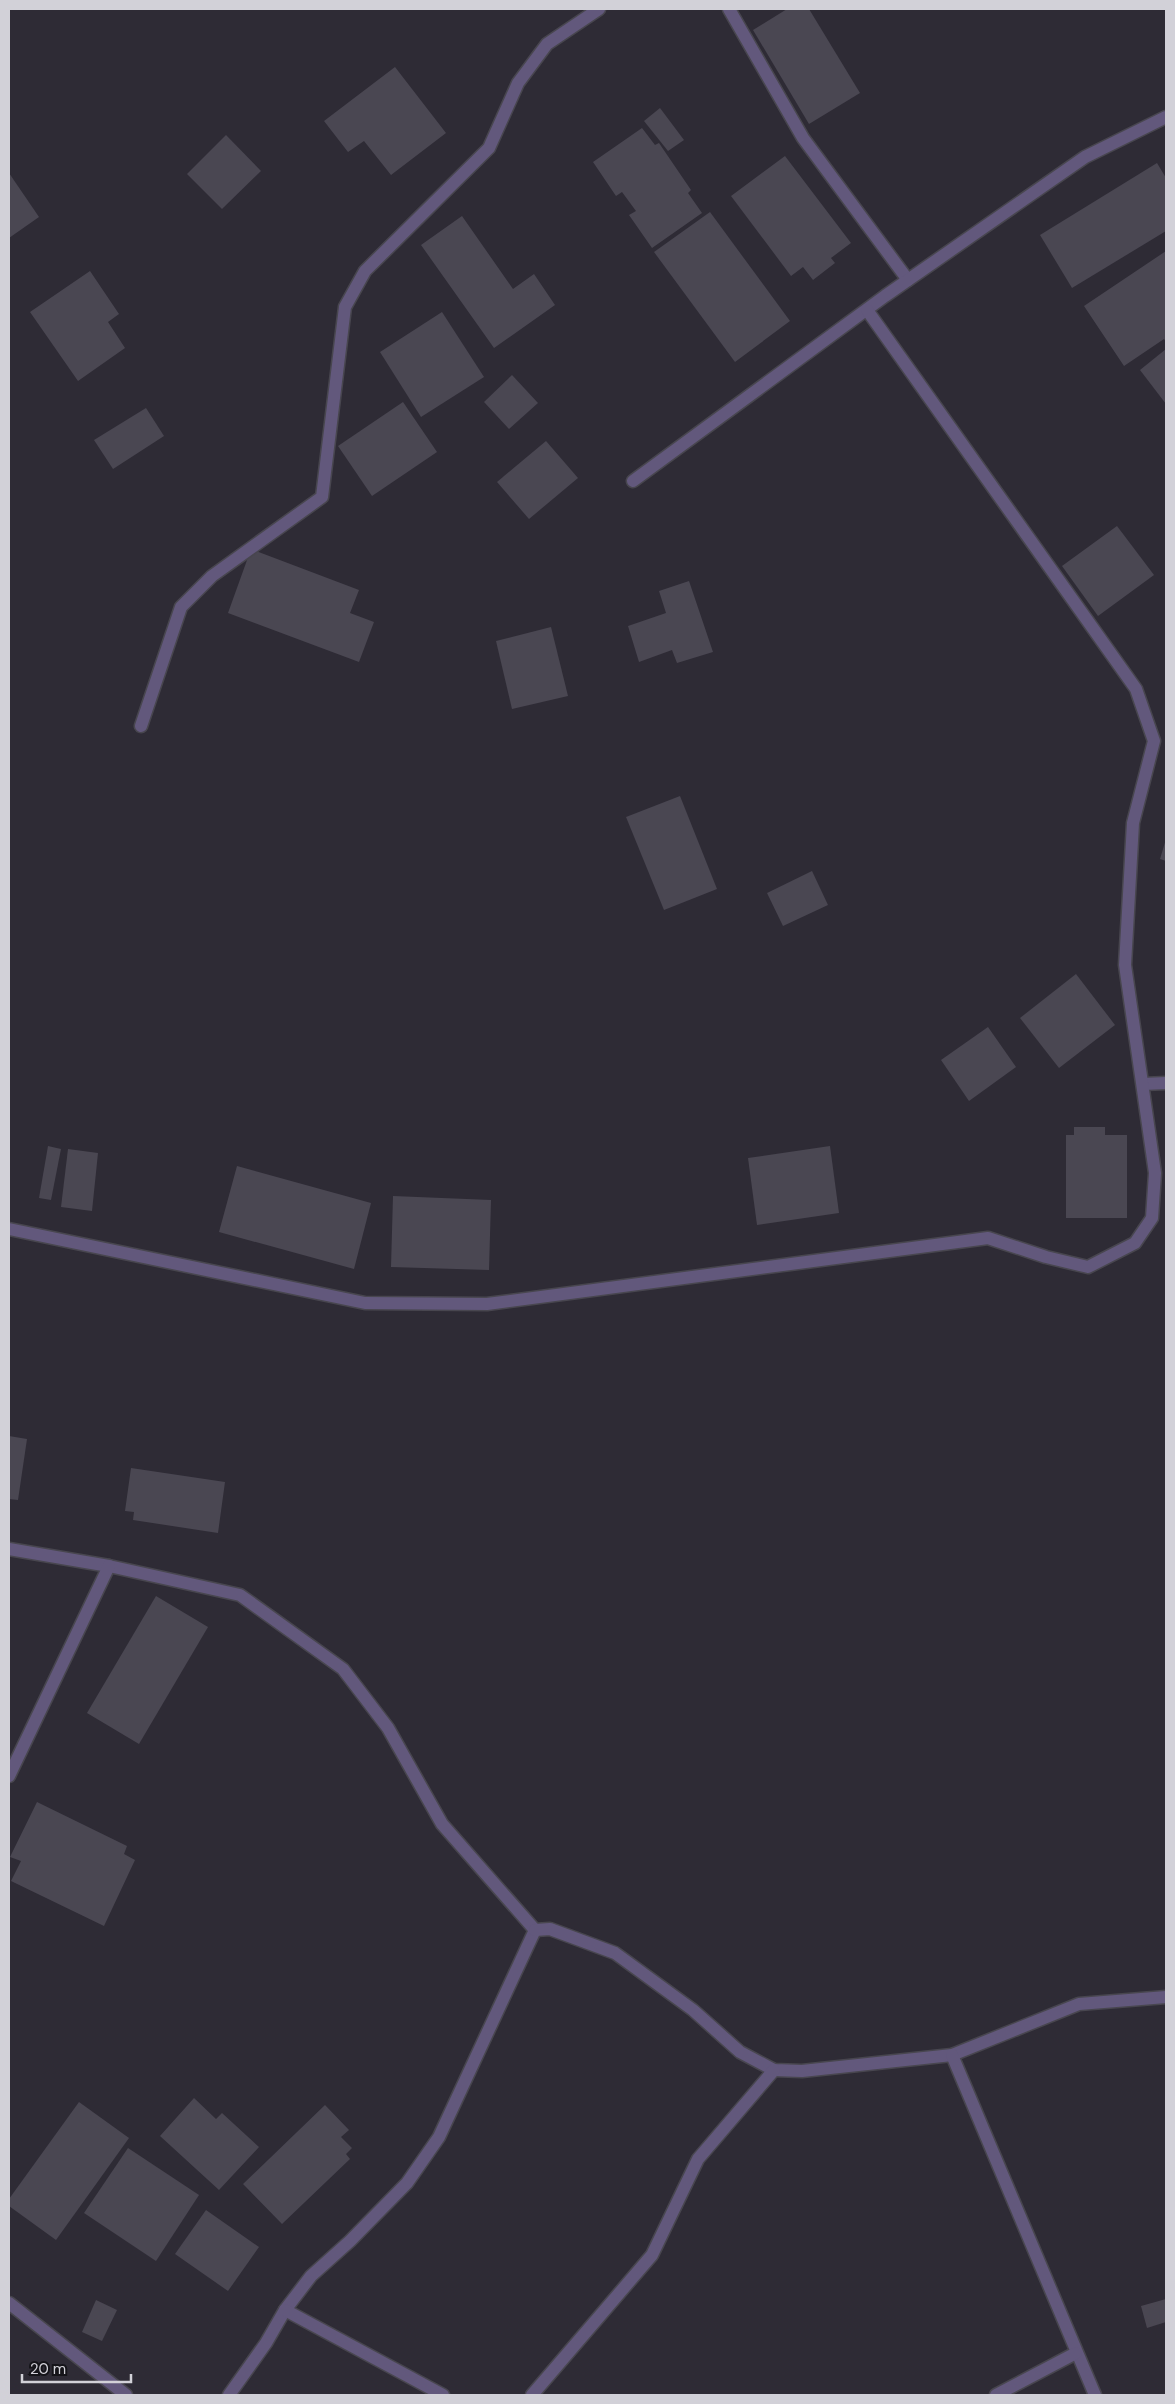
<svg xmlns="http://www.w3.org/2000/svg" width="1175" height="2404" viewBox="0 0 1175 2404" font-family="'DM Sans',sans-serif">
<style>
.building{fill:#4a4752}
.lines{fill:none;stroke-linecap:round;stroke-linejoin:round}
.minor-casing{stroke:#48464f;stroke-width:15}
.minor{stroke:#62587c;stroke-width:12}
</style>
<rect width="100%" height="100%" fill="#2e2b35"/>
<g class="building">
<path d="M787 9H809L860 93 809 124 753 30Z"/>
<path d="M395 67 446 133 391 175 364 141 348 152 324 121Z"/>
<path d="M660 108 684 140 668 151 644 121Z"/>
<path d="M642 128 655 145 659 143 691 190 688 193 702 213 652 248 629 215 636 211 622 192 616 196 593 162Z"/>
<path d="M226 135 261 171 222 209 187 174Z"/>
<path d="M785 156 851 243 831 258 835 263 813 280 803 267 791 276 731 196Z"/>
<path d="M1157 163 1166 178V231L1072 288 1040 235Z"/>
<path d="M9 173 39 217 9 238Z"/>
<path d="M710 212 790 321 735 362 654 252Z"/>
<path d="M462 216 513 289 534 274 555 305 494 348 421 245Z"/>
<path d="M1166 251V342L1164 339 1124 366 1084 306Z"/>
<path d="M90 271 119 314 108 322 125 348 78 381 30 312Z"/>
<path d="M442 312 484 377 421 417 380 352Z"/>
<path d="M1166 349V404L1140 370Z"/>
<path d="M512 375 538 403 509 429 484 402Z"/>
<path d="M403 402 437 452 372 496 338 446Z"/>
<path d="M146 408 164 436 113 469 94 440Z"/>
<path d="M546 441 578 478 529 519 497 482Z"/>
<path d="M1117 526 1154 575 1098 616 1062 566Z"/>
<path d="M251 549 359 590 350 613 374 622 359 662 228 613Z"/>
<path d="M689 581 713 652 677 663 672 650 639 662 628 626 666 613 659 591Z"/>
<path d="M551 627 568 696 512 709 496 641Z"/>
<path d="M680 796 717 889 664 910 626 817Z"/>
<path d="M1166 839V861L1160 859Z"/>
<path d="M812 871 828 905 783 926 767 893Z"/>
<path d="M1076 974 1115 1025 1059 1068 1020 1018Z"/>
<path d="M988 1027 1016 1067 969 1101 941 1060Z"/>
<path d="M1074 1127H1105V1135H1127V1218H1066V1135H1074Z"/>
<path d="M48 1146 61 1149 51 1200 39 1198Z"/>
<path d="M830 1146 839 1213 757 1225 748 1158Z"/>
<path d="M68 1149 98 1153 92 1211 61 1207Z"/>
<path d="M237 1166 371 1203 354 1269 219 1232Z"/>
<path d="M393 1196 491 1200 489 1270 391 1267Z"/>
<path d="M9 1436 27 1439 18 1500 9 1499Z"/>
<path d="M131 1468 225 1482 218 1533 133 1520 134 1512 125 1511Z"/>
<path d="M156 1596 208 1627 139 1744 87 1713Z"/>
<path d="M37 1802 127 1846 124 1854 135 1860 104 1926 11 1881 21 1861 10 1857Z"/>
<path d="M194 2098 216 2119 222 2113 259 2147 219 2190 160 2136Z"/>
<path d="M79 2102 129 2138 56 2240 9 2206V2199Z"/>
<path d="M325 2105 349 2130 341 2137 352 2148 346 2154 350 2159 282 2224 243 2184Z"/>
<path d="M128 2148 199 2195 156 2261 84 2213Z"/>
<path d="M206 2210 259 2247 228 2291 175 2254Z"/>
<path d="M1166 2299V2322L1147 2328 1141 2306Z"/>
<path d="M96 2300 117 2310 102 2341 82 2332Z"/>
</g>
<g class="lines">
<defs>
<g id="minor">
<path d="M729 9 803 138 908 280"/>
<path d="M633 481 885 296 1085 157 1166 117"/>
<path d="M141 726 181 607 212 576 322 497 345 307 365 271 489 148 518 83 547 44 599 9"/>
<path d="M1143 1084 1166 1083"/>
<path d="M9 1229 365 1303 487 1304 988 1238 1046 1257 1088 1267 1135 1243 1152 1218 1155 1173 1125 965 1133 823 1154 741 1136 689 867 310"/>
<path d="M9 1549 109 1566 240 1595 343 1669 388 1728 442 1824 535 1930 439 2137 407 2183 350 2241 311 2276 285 2310 266 2343 229 2395"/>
<path d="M9 1776 109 1566"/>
<path d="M535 1930 550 1929 615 1953 693 2010 740 2052 774 2070 802 2071 952 2055 1079 2004 1166 1997"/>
<path d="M952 2055 1095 2395"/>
<path d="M9 2303 126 2395"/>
<path d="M285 2310 443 2395"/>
<path d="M532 2395 652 2255 698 2159 774 2070"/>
<path d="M996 2395 1076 2353"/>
</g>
</defs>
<use href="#minor" class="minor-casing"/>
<use href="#minor" class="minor"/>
</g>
<rect width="1175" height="2404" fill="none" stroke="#d2d1d8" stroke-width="20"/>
<path d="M22 2374v8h109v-8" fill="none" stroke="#d2d1d8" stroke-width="2.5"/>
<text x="30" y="2374" font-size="15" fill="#d2d1d8" stroke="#151419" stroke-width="4" paint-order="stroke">20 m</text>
</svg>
